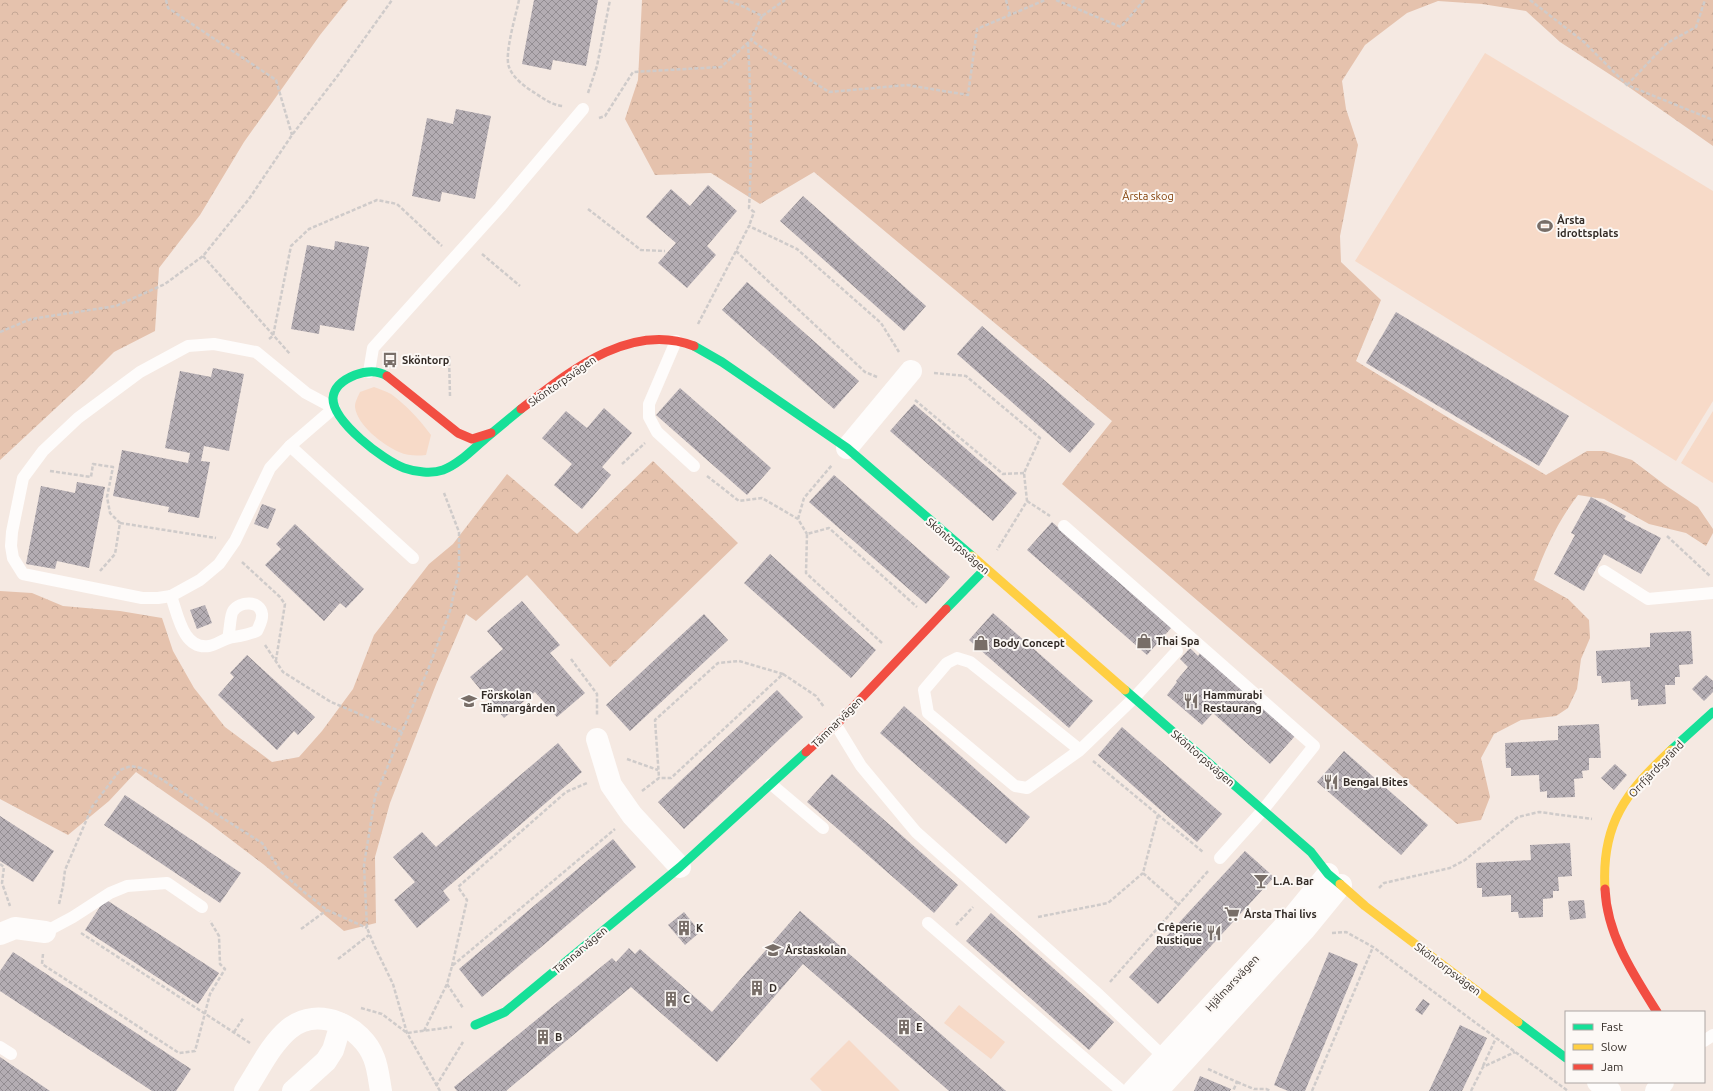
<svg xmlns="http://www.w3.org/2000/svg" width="1713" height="1091" viewBox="0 0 1713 1091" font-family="Ubuntu,sans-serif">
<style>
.green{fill:#f7dac8}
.forest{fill:url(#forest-crowns)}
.building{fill:url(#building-cross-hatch)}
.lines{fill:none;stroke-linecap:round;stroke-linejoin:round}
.path{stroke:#cfcbca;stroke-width:2.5;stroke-dasharray:4 2;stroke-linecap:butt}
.lane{stroke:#fefcfb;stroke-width:12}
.street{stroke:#fefcfb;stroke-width:22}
.fast{stroke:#16e098;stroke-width:9}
.slow{stroke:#ffcf43;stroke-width:9}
.jam{stroke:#f24e42;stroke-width:9}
.labels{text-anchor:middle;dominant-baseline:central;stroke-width:4;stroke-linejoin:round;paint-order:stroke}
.park-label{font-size:11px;fill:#803e06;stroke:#fcf8f5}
.poi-label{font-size:11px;font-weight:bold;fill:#342c27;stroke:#fcf8f5;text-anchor:start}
.street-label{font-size:11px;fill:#342c27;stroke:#fcf8f5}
</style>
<defs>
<pattern id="forest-crowns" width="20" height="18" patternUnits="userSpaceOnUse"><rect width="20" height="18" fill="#e5c2ad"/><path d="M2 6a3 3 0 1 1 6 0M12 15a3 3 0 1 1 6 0" fill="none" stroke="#c5a795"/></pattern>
<pattern id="building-cross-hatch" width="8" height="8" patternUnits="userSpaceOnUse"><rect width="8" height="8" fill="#b4adb3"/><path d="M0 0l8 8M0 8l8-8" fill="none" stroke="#938d92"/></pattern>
</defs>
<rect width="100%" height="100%" fill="#f5e9e2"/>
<g class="green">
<path d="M1485 53 1713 191V401L1676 461 1355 261Z"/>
<path d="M374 387C379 389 386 391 391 394 406 405 420 420 431 435L426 455C417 456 408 456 399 452 383 445 357 425 355 407 355 401 358 397 360 392Z"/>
<path d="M1713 411V483L1681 463Z"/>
<path d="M959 1005 1005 1042 991 1059 944 1023Z"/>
<path d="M849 1040 900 1091H822L810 1079Z"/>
</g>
<g class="forest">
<path d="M0 0H348L320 35 244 142 200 215 159 268 155 331 114 352 84 382 0 460Z"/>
<path d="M642 0H1713V146L1623 83 1560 42 1526 11 1482 4 1438 1 1407 13 1365 45 1342 81 1346 109 1358 145 1340 236 1341 262 1381 300 1356 361 1444 415 1546 475 1587 451H1604L1632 460 1665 485 1698 507 1713 529V533L1706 546 1686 533 1649 524 1604 499 1578 495C1558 521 1545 549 1534 580L1568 599 1589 620 1590 638 1581 659 1577 689 1568 708 1556 716 1521 720 1494 734 1481 758 1490 797 1481 820 1457 824 1062 484 1112 421 814 172 760 204 711 173 655 175 625 119 638 80Z"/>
<path d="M653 461 738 543 610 667 527 575 476 621 466 614 437 682 390 803 375 857 376 923 344 931 263 864 209 823 136 772 109 801 68 835 0 799V591L32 593 63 606 120 611 162 618 173 651 194 688 225 727 272 762 299 757 322 731 353 689 374 635 429 564 453 544 507 474 577 534Z"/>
</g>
<g class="building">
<path d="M534 0H598L586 66 553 60 551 70 522 64Z"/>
<path d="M456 109 491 116 475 199 442 192 440 202 412 196 427 118 453 124Z"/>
<path d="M708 185 737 211 707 246 716 255 687 288 658 263 676 243 646 217 671 189 690 206Z"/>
<path d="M803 196 926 306 904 331 780 221Z"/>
<path d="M335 241 369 247 354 331 320 325 319 334 291 329 307 245 334 250Z"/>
<path d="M747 282 859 381 834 409 722 310Z"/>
<path d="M1396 312 1569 416 1539 466 1366 363Z"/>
<path d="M982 326 1095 424 1070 453 957 354Z"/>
<path d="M213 368 244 374 229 451 204 446 201 461 210 462 199 518 168 512 169 507 113 496 122 450 188 463 190 453 165 448 180 371 211 377Z"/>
<path d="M680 388 771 468 747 495 656 415Z"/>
<path d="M914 404 1017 493 993 521 890 431Z"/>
<path d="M604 408 632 433 602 467 611 475 582 509 554 485 572 464 542 438 566 411 587 428Z"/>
<path d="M834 475 950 577 926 604 809 502Z"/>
<path d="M77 482 105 487 89 568 57 561 55 569 26 564 41 486 75 493Z"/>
<path d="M1591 497 1626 516 1624 519 1661 538 1641 574 1604 554 1584 591 1554 574 1575 535 1571 533Z"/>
<path d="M262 504 276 509 268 529 254 524Z"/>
<path d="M1052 522 1172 627 1147 655 1027 550Z"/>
<path d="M295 524 364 589 346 608 340 603 324 621 265 565 281 549 276 544Z"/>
<path d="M770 554 876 650 851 678 744 583Z"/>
<path d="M522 601 560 645 550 653 585 693 557 717 535 692 504 718 470 677 503 649 487 631Z"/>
<path d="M205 605 212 623 197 629 190 610Z"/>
<path d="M993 613 1093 701 1069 728 969 640Z"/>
<path d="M704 614 728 640 630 731 606 705Z"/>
<path d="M1691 631 1693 664 1679 665 1680 677H1675V685H1665L1666 704 1638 706V699L1631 700 1630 681 1602 683 1601 676H1597L1596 651 1650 647V633Z"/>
<path d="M1190 648 1198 656 1200 653 1295 736 1270 764 1213 713 1202 725 1167 695 1177 682 1176 681 1188 667 1180 659Z"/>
<path d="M247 655 315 717 298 735 294 731 277 750 218 695 234 677 230 673Z"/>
<path d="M1706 675 1713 681V692L1704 701 1692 689Z"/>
<path d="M777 690 803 717 684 829 658 802Z"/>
<path d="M904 706 1030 817 1006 844 880 733Z"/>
<path d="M1599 724 1601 758H1589V770L1582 771 1583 778 1574 779 1575 797 1547 798V791L1540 792 1539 775 1511 776V768H1506L1505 743 1558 740V726Z"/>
<path d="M1122 727 1222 814 1197 842 1098 755Z"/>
<path d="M558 743 582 772 443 891 450 900 417 928 394 900 415 882 393 857 422 832 436 847Z"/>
<path d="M1344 751 1428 825 1401 855 1317 782Z"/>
<path d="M1615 764 1627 775 1614 790 1601 778Z"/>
<path d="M832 774 958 885 934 913 807 802Z"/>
<path d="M125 795 241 873 220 903 104 825Z"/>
<path d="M0 816 54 851 33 882 0 861Z"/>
<path d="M613 839 636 867 482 997 459 969Z"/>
<path d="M1570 843 1572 876 1558 877 1559 891H1553V898L1543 899V917L1519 918 1518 912H1511V895L1482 897V888H1477L1476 863 1531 860 1530 845Z"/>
<path d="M1245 851 1274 877 1158 1004 1129 977Z"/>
<path d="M105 899 219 973 198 1004 85 930Z"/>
<path d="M1584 900 1586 918 1570 920 1568 901Z"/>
<path d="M800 911 1006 1091H949L803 964 717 1062 631 987 506 1091H457L454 1087 612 958 616 962 629 948 635 954 640 949 712 1012Z"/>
<path d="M684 912 700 932 685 945 668 925Z"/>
<path d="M991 913 1114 1022 1089 1050 966 941Z"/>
<path d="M13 952 191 1069 176 1091H152L0 991V971Z"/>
<path d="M1329 952 1358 964 1305 1091H1288L1274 1085Z"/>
<path d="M1423 999 1430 1004 1422 1015 1415 1010Z"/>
<path d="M1460 1025 1487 1038 1474 1066 1462 1091H1429Z"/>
<path d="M0 1057 50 1091H0Z"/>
<path d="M1200 1076 1231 1089 1230 1091H1194Z"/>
</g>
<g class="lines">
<g class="path">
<path d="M166 0 168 8 276 80 292 135"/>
<path d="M519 0C516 15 504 54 509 67 513 78 525 87 535 93 544 99 552 105 563 106"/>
<path d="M724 0 740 5 762 16 785 0"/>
<path d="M1006 0 1010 15"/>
<path d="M1056 0 1121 27 1144 0"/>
<path d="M1530 0 1584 42 1627 85 1713 120"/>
<path d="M762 16 751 40 779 60 829 92 907 85 968 95 977 29 1045 0"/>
<path d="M748 43C751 98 752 153 749 208L754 212 749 226"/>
<path d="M1627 85 1667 43 1696 27 1705 0"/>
<path d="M588 93 597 66 610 0"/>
<path d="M599 118 605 116 633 72 721 67 751 40"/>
<path d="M588 209 641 250 665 251"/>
<path d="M736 251 865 372 877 377"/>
<path d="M482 254 520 286"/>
<path d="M203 256 290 354"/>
<path d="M698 324 749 226 797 249 881 323 899 352"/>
<path d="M0 332 31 319 116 306 165 284 203 256 249 199 292 135 339 74 392 0"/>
<path d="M269 339 273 336 291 246 309 229 377 200 397 204 442 246"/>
<path d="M449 356 450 396"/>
<path d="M934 373 966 376 1040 438 1024 473 1027 501 997 550"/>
<path d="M915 400 1003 474 1024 473"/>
<path d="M622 464 645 443"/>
<path d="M50 471 91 477 93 464 113 467 107 497 110 513 120 523 115 554 100 571"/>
<path d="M707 476 739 501 762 498 798 519 807 534"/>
<path d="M1027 501 1050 516"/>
<path d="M798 519 804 498 832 465"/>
<path d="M120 523 216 538"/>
<path d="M1667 536 1710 576"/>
<path d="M242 562 280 597 285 604 276 660"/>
<path d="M882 643 806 573 807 534 829 528 917 607"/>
<path d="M265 645 283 672 331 702 402 732"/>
<path d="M571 659 597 694V716"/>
<path d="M783 674 816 696 824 707"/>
<path d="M627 759 658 770"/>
<path d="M1093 761 1203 852"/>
<path d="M642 791 659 778H671L783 674 739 661 718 663 655 720 659 778"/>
<path d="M1158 815 1143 873 1179 905"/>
<path d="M0 864 4 867 2 883 10 906"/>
<path d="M1379 888 1384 883 1450 868 1465 860 1518 817 1539 812 1592 819"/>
<path d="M59 904 63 886 65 870 92 807 120 770 131 766 141 768 161 779 262 843 282 873 304 892 327 910 367 928"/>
<path d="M1038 917 1108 903 1143 873"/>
<path d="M956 925 973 907"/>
<path d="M301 929 327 910"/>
<path d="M81 933 250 1043"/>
<path d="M1332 933 1346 932 1373 947 1568 1091"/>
<path d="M43 954 42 964 179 1053 195 1051 210 994 225 969 220 964 219 936 210 921"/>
<path d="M338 959 369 935"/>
<path d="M452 966 467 900 458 887 566 792 587 783"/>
<path d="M1110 982 1209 870"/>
<path d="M447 984 463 1008"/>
<path d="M361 1008 382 1014 407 1033 452 1027"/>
<path d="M424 1031 447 984 452 966 615 829"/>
<path d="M234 1032 244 1017"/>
<path d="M1483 1066 1496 1038"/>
<path d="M1208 1069 1237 1082 1233 1091"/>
<path d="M1237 1082 1254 1089H1266L1271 1091"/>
<path d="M436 1086 463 1042"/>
<path d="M440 1091 407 1033 393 984 374 945 367 928 364 865 375 797 429 667 450 611 459 571V532L444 493"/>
<path d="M1312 1091 1373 947"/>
<path d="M1471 1091 1483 1067 1515 1052"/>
</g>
<g class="lane">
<path d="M676 341 649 404V417L657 432 694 466"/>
<path d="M214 344 256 352 306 393 334 408 290 446 270 468 235 541 219 564 200 580 171 596 158 598H142L23 574 13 558 11 546 12 532 23 478 43 451 78 418 140 372 188 346Z"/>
<path d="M369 372 373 348 500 207 583 109"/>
<path d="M290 446 413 558"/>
<path d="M1064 526 1314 746 1263 810 1220 858"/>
<path d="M1604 571 1648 599 1713 593"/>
<path d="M171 596C178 615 183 650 209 646 216 645 222 640 229 638 239 636 247 635 257 631 259 626 263 620 262 614 260 600 240 601 233 611 230 615 230 631 228 638"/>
<path d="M836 725 861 766 916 832 1099 995 1167 1060"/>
<path d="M1080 750 970 662 957 658 947 663 924 690 928 713 1015 786 1027 788 1080 750 1134 698 1177 651"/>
<path d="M771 784 823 828"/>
<path d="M928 923 1122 1091"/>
<path d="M45 932 73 917 110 893 127 886 167 883 202 907"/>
<path d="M1704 1041 1713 1035"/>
<path d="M0 1047 11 1054"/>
</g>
<g class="street">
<path d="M847 448 911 371"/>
<path d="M597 739 611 785 632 815 680 867"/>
<path d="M0 934 15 928 45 932"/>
<path d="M1598 1082 1610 1091"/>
<path d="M245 1091C259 1070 270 1045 289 1029 318 1005 362 1026 374 1058 378 1068 379 1080 381 1091"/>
<path d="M293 1091 326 1061 333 1050 341 1024"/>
<path d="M1133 1091 1292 918 1328 874"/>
<path d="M1157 1091 1305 929 1341 885"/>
<path d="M1656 1091 1663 1082"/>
</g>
<g class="fast">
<path d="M694 346 722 362 847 448 972 556"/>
<path d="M387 376C377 370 366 371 355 375 345 379 334 386 333 398 332 421 384 461 404 468 415 472 432 474 443 470 459 464 473 449 486 438 498 428 510 418 521 409"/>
<path d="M946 609 985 569"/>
<path d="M1125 690 1311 852 1328 874 1340 884"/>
<path d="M1671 750 1713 712"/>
<path d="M1518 1022 1566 1058"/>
<path d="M475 1025 505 1012 680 867 806 752"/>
</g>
<g class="slow">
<path d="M972 556 1125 690"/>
<path d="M1340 884 1365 906 1518 1022"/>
<path d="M1605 889C1601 824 1626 792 1671 750"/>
</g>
<g class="jam">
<path d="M387 376 458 433 472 439 491 433"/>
<path d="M521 409C569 372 630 321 694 346"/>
<path d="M806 752 836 725 946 609"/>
<path d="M1605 889C1607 935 1633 974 1657 1012"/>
</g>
</g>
<defs>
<symbol id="stadium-bare" viewBox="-9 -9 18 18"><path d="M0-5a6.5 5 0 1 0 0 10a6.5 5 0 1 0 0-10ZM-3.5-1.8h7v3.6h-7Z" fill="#786e68" stroke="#fcf8f5" stroke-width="2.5" paint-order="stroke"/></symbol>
<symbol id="bus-bare" viewBox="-9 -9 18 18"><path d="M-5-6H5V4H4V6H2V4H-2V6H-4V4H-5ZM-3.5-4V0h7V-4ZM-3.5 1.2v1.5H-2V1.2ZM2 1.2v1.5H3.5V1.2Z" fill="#786e68" stroke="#fcf8f5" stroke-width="2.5" paint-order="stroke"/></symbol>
<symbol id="shop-bare" viewBox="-9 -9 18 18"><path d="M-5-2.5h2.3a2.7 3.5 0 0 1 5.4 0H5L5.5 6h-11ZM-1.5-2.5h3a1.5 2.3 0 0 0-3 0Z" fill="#786e68" stroke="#fcf8f5" stroke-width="2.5" paint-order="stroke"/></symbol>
<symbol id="school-bare" viewBox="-9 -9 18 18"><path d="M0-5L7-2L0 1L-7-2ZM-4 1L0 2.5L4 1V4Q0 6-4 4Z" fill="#786e68" stroke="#fcf8f5" stroke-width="2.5" paint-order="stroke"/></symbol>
<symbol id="restaurant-bare" viewBox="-9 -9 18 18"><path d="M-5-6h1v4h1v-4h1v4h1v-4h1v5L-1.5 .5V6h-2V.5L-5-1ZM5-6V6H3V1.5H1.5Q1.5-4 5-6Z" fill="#786e68" stroke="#fcf8f5" stroke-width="2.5" paint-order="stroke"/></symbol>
<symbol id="bar-bare" viewBox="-9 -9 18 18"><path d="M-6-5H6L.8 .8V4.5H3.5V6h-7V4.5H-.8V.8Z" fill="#786e68" stroke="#fcf8f5" stroke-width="2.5" paint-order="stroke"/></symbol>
<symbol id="supermarket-bare" viewBox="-9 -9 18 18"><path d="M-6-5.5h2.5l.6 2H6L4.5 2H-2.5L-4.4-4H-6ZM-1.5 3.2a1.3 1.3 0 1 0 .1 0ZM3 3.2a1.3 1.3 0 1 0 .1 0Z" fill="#786e68" stroke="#fcf8f5" stroke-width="2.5" paint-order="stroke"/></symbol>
<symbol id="building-bare" viewBox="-9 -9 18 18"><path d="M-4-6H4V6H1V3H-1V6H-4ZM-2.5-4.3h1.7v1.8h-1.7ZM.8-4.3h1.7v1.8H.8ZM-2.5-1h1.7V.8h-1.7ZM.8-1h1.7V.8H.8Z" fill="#786e68" stroke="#fcf8f5" stroke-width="2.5" paint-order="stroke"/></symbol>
</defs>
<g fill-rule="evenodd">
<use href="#stadium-bare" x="1534" y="215" width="22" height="22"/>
<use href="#bus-bare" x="379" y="349" width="22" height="22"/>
<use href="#shop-bare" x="1133" y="630" width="22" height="22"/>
<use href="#shop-bare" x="970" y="632" width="22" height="22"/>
<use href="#school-bare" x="458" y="690" width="22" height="22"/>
<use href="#restaurant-bare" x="1180" y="690" width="22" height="22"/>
<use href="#restaurant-bare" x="1320" y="771" width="22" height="22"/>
<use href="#bar-bare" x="1250" y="870" width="22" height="22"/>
<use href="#supermarket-bare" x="1221" y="903" width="22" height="22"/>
<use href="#building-bare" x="673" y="917" width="22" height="22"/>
<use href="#restaurant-bare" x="1203" y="922" width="22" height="22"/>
<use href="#school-bare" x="762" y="939" width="22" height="22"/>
<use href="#building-bare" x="746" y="977" width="22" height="22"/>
<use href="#building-bare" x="660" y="988" width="22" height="22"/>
<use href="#building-bare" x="893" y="1016" width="22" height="22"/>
<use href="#building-bare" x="532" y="1026" width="22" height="22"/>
</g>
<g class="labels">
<g class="park-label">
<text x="1148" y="196">Årsta skog</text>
</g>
<g class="poi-label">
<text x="1557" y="220">Årsta<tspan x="1557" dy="13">idrottsplats</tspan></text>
<text x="402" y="360">Sköntorp</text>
<text x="1156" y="641">Thai Spa</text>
<text x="993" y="643">Body Concept</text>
<text x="481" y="695">Förskolan<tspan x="481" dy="13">Tämnargården</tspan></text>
<text x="1203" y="695">Hammurabi<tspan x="1203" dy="13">Restaurang</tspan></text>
<text x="1343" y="782">Bengal Bites</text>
<text x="1273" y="881">L.A. Bar</text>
<text x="1244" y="914">Årsta Thai livs</text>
<text x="1202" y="927" text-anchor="end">Crêperie<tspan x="1202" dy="13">Rustique</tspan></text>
<text x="696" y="928">K</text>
<text x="785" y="950">Årstaskolan</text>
<text x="769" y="988">D</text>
<text x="683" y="999">C</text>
<text x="916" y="1027">E</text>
<text x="555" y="1037">B</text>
</g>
<g class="street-label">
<text transform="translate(562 381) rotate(-35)">Sköntorpsvägen</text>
<text transform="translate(958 546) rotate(41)">Sköntorpsvägen</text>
<text transform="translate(837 722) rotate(-45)">Tämnarvägen</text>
<text transform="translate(1203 758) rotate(41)">Sköntorpsvägen</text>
<text transform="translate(1656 769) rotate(-46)">Orrfjärdsgränd</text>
<text transform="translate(580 950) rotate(-40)">Tämnarvägen</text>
<text transform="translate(1448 969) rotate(37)">Sköntorpsvägen</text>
<text transform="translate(1232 983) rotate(-47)">Hjälmarsvägen</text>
</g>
</g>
<rect x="1565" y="1011" width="140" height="72" fill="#fcf8f5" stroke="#aca6a3"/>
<rect x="1573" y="1024" width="20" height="6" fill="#16e098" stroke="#aca6a3"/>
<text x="1601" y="1031" font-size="12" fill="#342c27">Fast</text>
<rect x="1573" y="1044" width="20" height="6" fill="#ffcf43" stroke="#aca6a3"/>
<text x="1601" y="1051" font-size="12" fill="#342c27">Slow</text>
<rect x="1573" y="1064" width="20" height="6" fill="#f24e42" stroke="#aca6a3"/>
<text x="1601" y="1071" font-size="12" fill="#342c27">Jam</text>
</svg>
